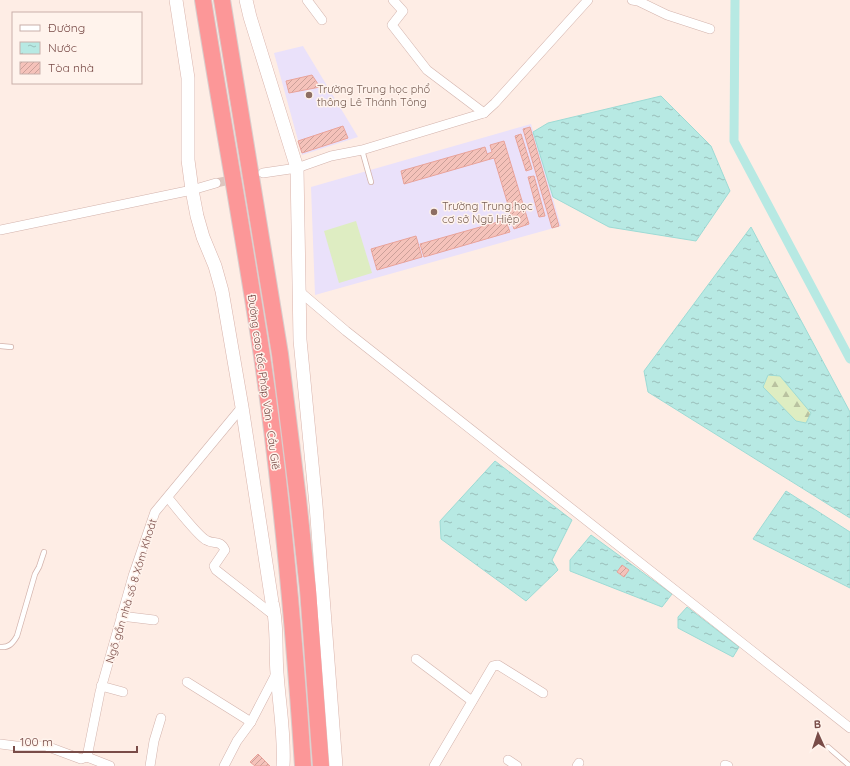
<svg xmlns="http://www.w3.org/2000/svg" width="850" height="766" viewBox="0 0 850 766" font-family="Quicksand,sans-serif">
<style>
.education{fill:#eae1fa}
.forest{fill:url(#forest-firs)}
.green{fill:#deedc2}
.water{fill:url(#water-ripples);stroke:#9ddbd5;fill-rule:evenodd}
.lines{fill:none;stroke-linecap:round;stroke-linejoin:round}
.canal{stroke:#b7e9e3;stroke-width:9}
.building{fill:url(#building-hatch);stroke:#e9a39a}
.street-tunnel{stroke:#ddc5be;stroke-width:9;stroke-dasharray:9 4.5;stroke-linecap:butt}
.lane-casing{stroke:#d3b3ac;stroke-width:6}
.street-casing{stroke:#d3b3ac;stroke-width:10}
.secondary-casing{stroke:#d9b4ac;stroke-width:14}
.highway-casing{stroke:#d9cdcc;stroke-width:18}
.lane{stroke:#fff;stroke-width:4.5}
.street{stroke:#fff;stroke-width:9}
.secondary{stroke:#fff;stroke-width:13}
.highway{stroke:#fc9798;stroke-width:16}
.education-dot{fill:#8d6e63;stroke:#fff3ec;stroke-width:1.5}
.labels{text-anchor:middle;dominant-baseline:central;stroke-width:3;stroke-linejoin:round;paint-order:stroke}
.education-label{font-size:11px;fill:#785e54;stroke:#fff3ec;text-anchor:start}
.street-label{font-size:11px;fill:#794c48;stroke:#fff3ec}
</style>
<defs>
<pattern id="forest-firs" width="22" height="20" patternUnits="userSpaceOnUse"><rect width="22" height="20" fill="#deedc2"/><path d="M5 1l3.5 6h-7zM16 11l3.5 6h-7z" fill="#b9c2a0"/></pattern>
<pattern id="water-ripples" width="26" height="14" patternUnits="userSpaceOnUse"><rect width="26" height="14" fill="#b7e9e3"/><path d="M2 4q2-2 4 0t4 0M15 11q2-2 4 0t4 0" fill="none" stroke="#9abfba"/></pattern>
<pattern id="building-hatch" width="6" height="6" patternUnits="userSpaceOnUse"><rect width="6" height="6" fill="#f5c2ba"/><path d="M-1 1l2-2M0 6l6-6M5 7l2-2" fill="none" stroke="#cba099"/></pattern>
</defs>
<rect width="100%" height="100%" fill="#feede5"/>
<g class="education">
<path d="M303 46 358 137 302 155 274 53Z"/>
<path d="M531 124 561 226 315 295 311 187Z"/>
</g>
<path class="forest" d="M768 375H780L811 413 806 423 796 421 763 387Z"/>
<path class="green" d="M356 221 372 273 339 283 324 231Z"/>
<g class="water">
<path d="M661 96 711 146 730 191 696 241 609 227 553 197 533 132 548 123Z"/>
<path d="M751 227 850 412V518L648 392 644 371ZM768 375 780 376 811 413 806 423 796 421 763 387Z"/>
<path d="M495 461 572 520 552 560 558 570 526 601 441 539 440 521Z"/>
<path d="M786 491 850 532V588L753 539Z"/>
<path d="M591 535 672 594 662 607 570 571V560Z"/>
<path d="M687 607 739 647 733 657 678 628V617Z"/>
</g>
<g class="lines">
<path class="canal" d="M735 0 734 141 850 359"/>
</g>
<g class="building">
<path d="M312 75 320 87 289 93 286 81Z"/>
<path d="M343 126 348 138 302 153 298 141Z"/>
<path d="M530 127 559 226 552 228 523 129Z"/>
<path d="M521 134 532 169 526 171 515 136Z"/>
<path d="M504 141 529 224 514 229 512 223 507 224 510 232 424 257 420 244 512 218 494 158 404 184 401 171 485 147 487 154 492 152 490 145Z"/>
<path d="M534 176 545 216 539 217 528 177Z"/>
<path d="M416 236 422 257 377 270 371 249Z"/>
<path d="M622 565 629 570 624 577 617 572Z"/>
<path d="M258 754 270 766H255L250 762Z"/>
</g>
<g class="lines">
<path class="street-tunnel" d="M216 183 254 175"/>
<defs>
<g id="lane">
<path d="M362 150 371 182"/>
<path d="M0 346 11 347"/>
<path d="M0 647C9 648 13 643 17 636L35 574 39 567 44 552"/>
<path d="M828 747 850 766"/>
</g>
<g id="street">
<path d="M307 0 322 20"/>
<path d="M393 0 403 11 392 25 427 70 484 113"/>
<path d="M632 0 638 1 667 15 710 29"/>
<path d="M263 173 297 168 331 156 362 150 484 113 495 103 588 0"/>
<path d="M0 230 192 190 216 183"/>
<path d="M299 291 346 331 850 728"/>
<path d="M168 498C176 507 197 535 206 540 214 545 220 539 225 550L214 566 216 570 276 617"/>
<path d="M121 616 154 620"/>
<path d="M416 659 472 701"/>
<path d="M187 682 251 722"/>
<path d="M101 686 123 692"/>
<path d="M0 744 16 746H46L81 759 87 757 110 766"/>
<path d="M87 757 100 692 133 576 155 512 242 407"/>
<path d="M508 760 517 766"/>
<path d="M725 765 728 766"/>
<path d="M150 766 154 741 161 718"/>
<path d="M224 766 237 741 251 722 277 672"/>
<path d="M434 766 493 666 498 665 543 693"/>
<path d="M577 766 579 763"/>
</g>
<g id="secondary">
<path d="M176 0 188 78V160L192 190 197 216 203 237 215 266 222 291 242 407 272 602C278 626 275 649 277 673 279 704 285 735 283 766"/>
<path d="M246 0 250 17 297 168 300 340 316 505 336 766"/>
</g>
<g id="highway">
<path d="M203 0C222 119 244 237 262 356 282 492 294 629 303 766"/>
<path d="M222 0 280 354 298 499 308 590 321 766"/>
</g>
</defs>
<use href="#lane" class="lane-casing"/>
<use href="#street" class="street-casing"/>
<use href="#secondary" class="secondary-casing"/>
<use href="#highway" class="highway-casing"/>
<use href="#lane" class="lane"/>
<use href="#street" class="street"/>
<use href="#secondary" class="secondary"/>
<use href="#highway" class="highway"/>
</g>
<g class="education-dot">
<circle cx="309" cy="95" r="4"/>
<circle cx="434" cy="212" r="4"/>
</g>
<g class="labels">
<g class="education-label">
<text x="317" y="89">Trường Trung học phổ<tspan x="317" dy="13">thông Lê Thánh Tông</tspan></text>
<text x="442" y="206">Trường Trung học<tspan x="442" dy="13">cơ sở Ngũ Hiệp</tspan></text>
</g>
<g class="street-label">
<text transform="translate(264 382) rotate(82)">Đường cao tốc Pháp Vân - Cầu Giẽ</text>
<text transform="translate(131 591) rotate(-73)">Ngõ gần nhà số 8 Xóm Khoát</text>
</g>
</g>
<rect x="12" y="12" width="130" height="72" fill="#fff3ec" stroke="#c9b0aa"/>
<rect x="20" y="25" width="20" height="6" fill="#ffffff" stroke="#c9b0aa"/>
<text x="48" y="32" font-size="12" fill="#794c48">Đường</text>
<rect x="20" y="42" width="20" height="12" fill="url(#water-ripples)" stroke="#c9b0aa"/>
<text x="48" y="52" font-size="12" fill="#794c48">Nước</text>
<rect x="20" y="62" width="20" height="12" fill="url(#building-hatch)" stroke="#c9b0aa"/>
<text x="48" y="72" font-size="12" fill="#794c48">Tòa nhà</text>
<g transform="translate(818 734) rotate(357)" stroke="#fff3ec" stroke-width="3" paint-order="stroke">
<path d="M0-3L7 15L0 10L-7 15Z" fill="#794c48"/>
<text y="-6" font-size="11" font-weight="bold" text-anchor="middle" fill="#794c48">B</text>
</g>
<path d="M14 746v6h123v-6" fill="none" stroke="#794c48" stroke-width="2"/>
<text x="20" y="746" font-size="12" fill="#794c48" stroke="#fff3ec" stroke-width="3" paint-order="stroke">100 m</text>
</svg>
